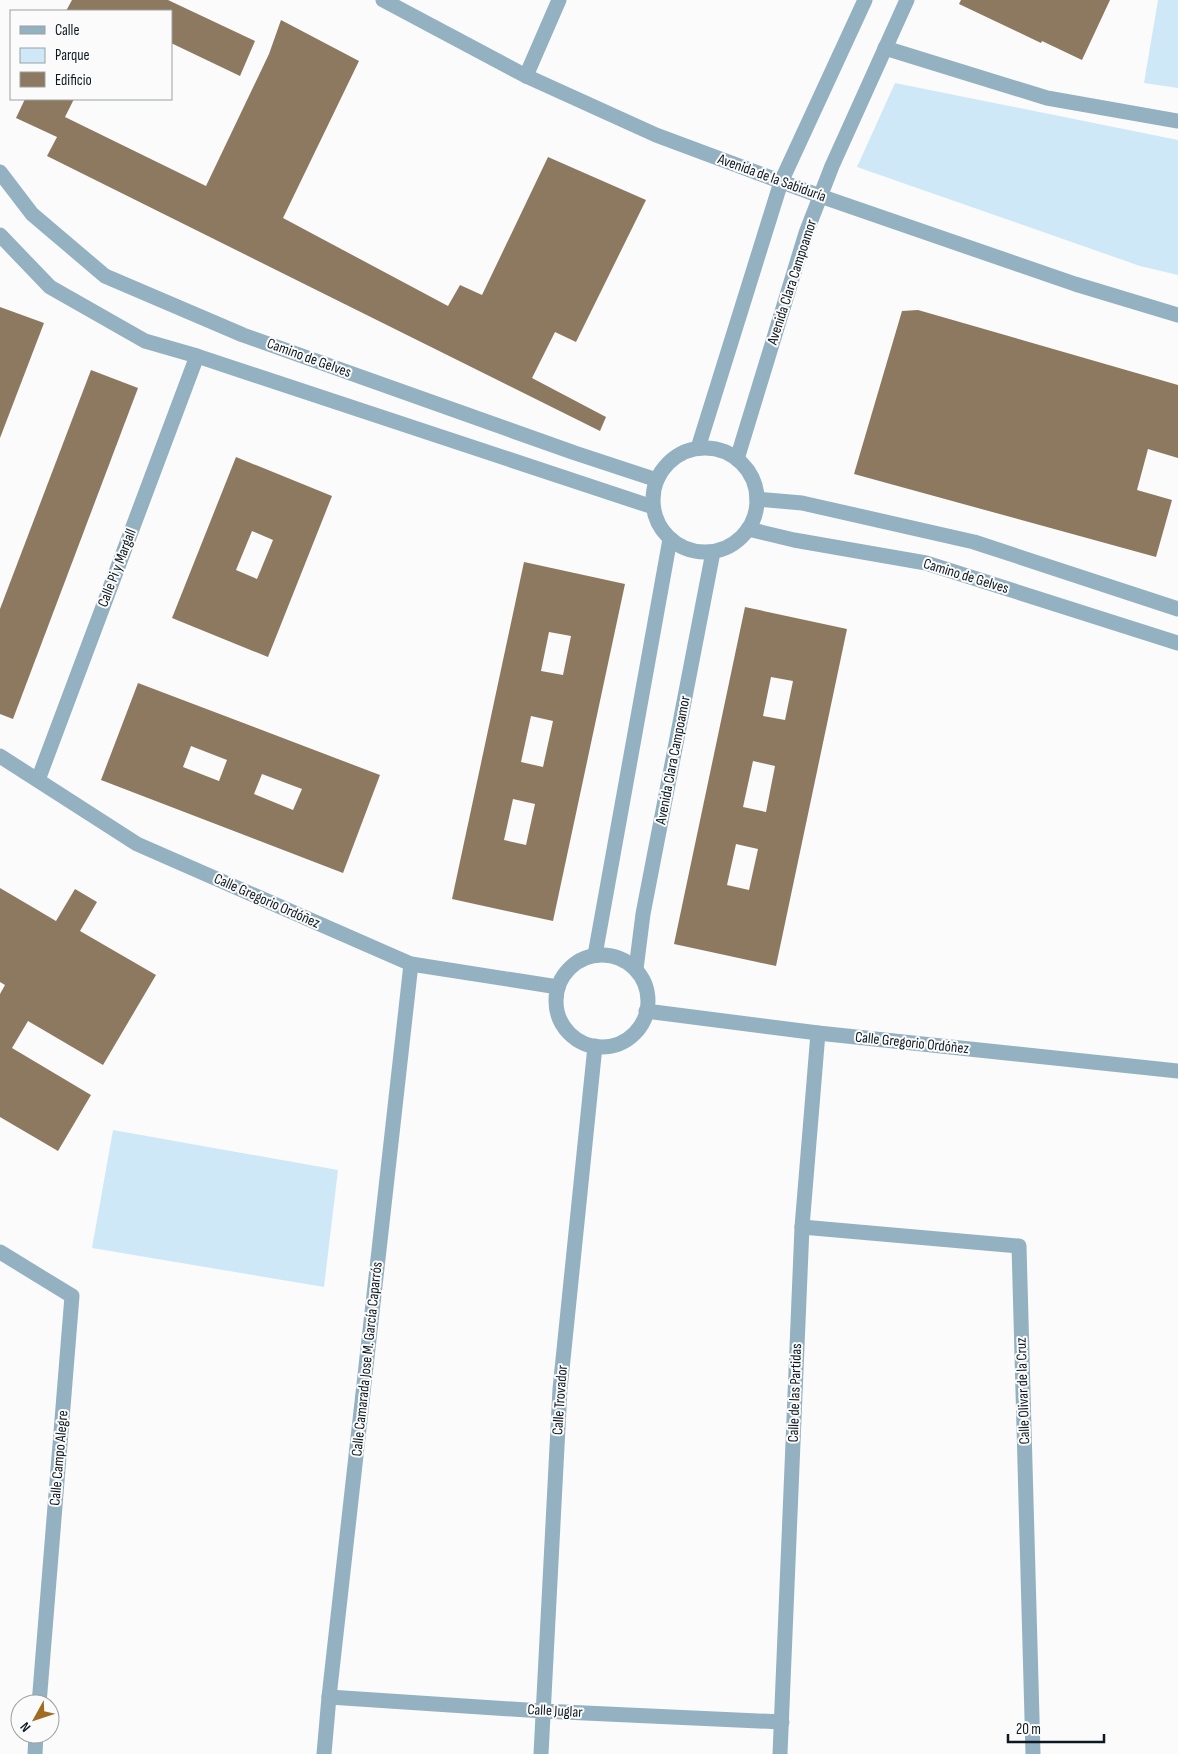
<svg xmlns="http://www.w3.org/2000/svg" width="1178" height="1754" viewBox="0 0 1178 1754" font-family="'Sofia Sans Condensed',sans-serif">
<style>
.green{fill:#cfe8f8}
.building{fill:#8d7960;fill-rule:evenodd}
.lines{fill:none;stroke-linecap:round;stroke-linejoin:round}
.pedestrian{stroke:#94b1c2;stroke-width:15}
.minor{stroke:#94b1c2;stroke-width:15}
.labels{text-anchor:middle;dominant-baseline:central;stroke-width:4;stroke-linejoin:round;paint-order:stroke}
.street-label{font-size:15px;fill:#0d1920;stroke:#fbfbfb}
</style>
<rect width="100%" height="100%" fill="#fbfbfb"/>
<g class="green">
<path d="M1158 0H1178V88L1144 83Z"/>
<path d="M895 83 1178 140V275L1140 266 857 167Z"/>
<path d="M113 1130 338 1170 324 1287 92 1248Z"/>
</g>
<g class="building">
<path d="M72 0H168L255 41 240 76 171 43V11H66Z"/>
<path d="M961 0H1110L1082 60 1042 41 1041 43 959 4Z"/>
<path d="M281 20 359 61 283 218 448 306 460 285 482 295 548 157 646 200 576 342 555 332 532 378 606 417 600 431 47 156 57 137 16 118 25 99H74L65 117 206 186 269 54Z"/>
<path d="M0 307 44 323 0 438Z"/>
<path d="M918 310 1178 385V458L1148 449 1137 490 1172 500 1156 557 854 474 902 311Z"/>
<path d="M91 370 138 388 13 719 0 714V609Z"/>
<path d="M236 457 332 496 268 657 172 618ZM252 531 273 540 257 579 236 570Z"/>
<path d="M524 562 625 584 553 921 452 899ZM549 632 571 636 563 675 541 671ZM531 716 553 721 543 767 521 762ZM513 799 535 804 526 845 504 840Z"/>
<path d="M745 607 847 629 776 966 674 944ZM771 677 793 681 785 720 763 716ZM753 761 775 766 766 812 743 807ZM736 844 758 849 749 890 727 885Z"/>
<path d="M138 683 380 775 343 873 101 780ZM191 746 227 760 219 781 183 767ZM262 774 302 789 293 810 254 794Z"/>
<path d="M0 888 56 921 75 889 97 902 80 931 156 975 103 1065 28 1021 12 1048 91 1095 58 1151 0 1117V994L5 985 0 982Z"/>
</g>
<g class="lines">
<path class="pedestrian" d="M885 48 1047 98 1178 121"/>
<g class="minor">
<path d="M383 0 526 76 656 135 820 196 1075 284 1178 315"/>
<path d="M526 76 559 0"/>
<path d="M0 172 32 214 105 276 243 335 575 453 657 480"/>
<path d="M0 235 50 287 145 341 197 356 653 507"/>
<path d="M698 448 781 182 865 0"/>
<circle cx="705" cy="500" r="52"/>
<path d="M737 459 806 233 832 166 907 0"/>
<path d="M757 499 802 503 974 542 1178 609"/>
<path d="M748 529 794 540 926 563 1178 643"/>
<path d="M0 756 137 844 411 964 558 987"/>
<path d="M38 780 197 356"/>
<path d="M595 955 670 539"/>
<circle cx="602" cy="1001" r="46"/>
<path d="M636 969 643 914 713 552"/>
<path d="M646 1011 818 1033 1178 1071"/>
<path d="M802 1227 1019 1246 1033 1754"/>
<path d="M0 1252 72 1296 39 1704"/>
<path d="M329 1697 542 1711 782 1722"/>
<path d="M35 1754 36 1734"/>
<path d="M324 1754 329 1697 411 964"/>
<path d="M541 1754 560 1389 595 1046"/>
<path d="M780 1754 802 1227 818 1033"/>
</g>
</g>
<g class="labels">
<g class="street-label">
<text transform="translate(772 178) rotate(20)">Avenida de la Sabiduría</text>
<text transform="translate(792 282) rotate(-72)">Avenida Clara Campoamor</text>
<text transform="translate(309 358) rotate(20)">Camino de Gelves</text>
<text transform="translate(117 568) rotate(-69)">Calle Pi y Margall</text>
<text transform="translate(966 576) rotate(17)">Camino de Gelves</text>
<text transform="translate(673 760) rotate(-79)">Avenida Clara Campoamor</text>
<text transform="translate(267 901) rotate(24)">Calle Gregorio Ordóñez</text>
<text transform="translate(912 1043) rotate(6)">Calle Gregorio Ordóñez</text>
<text transform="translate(367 1359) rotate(-84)">Calle Camarada Jose M. García Caparrós</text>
<text transform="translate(1023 1391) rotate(-92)">Calle Olivar de la Cruz</text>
<text transform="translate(795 1393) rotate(-88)">Calle de las Partidas</text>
<text transform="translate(560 1400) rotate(-86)">Calle Trovador</text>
<text transform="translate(59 1458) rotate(-85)">Calle Campo Alegre</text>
<text transform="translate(555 1711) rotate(3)">Calle Juglar</text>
</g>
</g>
<rect x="10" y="10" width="162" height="90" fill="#fbfbfb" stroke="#9ca1a3"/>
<rect x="20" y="26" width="25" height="8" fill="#94b1c2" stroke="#9ca1a3"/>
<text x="55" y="35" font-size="15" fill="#0d1920">Calle</text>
<rect x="20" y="48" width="25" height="15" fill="#cfe8f8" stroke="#9ca1a3"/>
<text x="55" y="60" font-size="15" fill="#0d1920">Parque</text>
<rect x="20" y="72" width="25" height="15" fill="#8d7960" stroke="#9ca1a3"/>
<text x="55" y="85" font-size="15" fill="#0d1920">Edificio</text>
<g transform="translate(35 1719) rotate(230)"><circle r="24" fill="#fbfbfb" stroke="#9ca1a3"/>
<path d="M0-4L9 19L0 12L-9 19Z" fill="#9f6c22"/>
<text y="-8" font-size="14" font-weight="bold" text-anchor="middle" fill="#0d1920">N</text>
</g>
<path d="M1008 1734v8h96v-8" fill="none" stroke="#0d1920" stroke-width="2.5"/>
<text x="1016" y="1734" font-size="15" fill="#0d1920" stroke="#fbfbfb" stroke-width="4" paint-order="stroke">20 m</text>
</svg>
